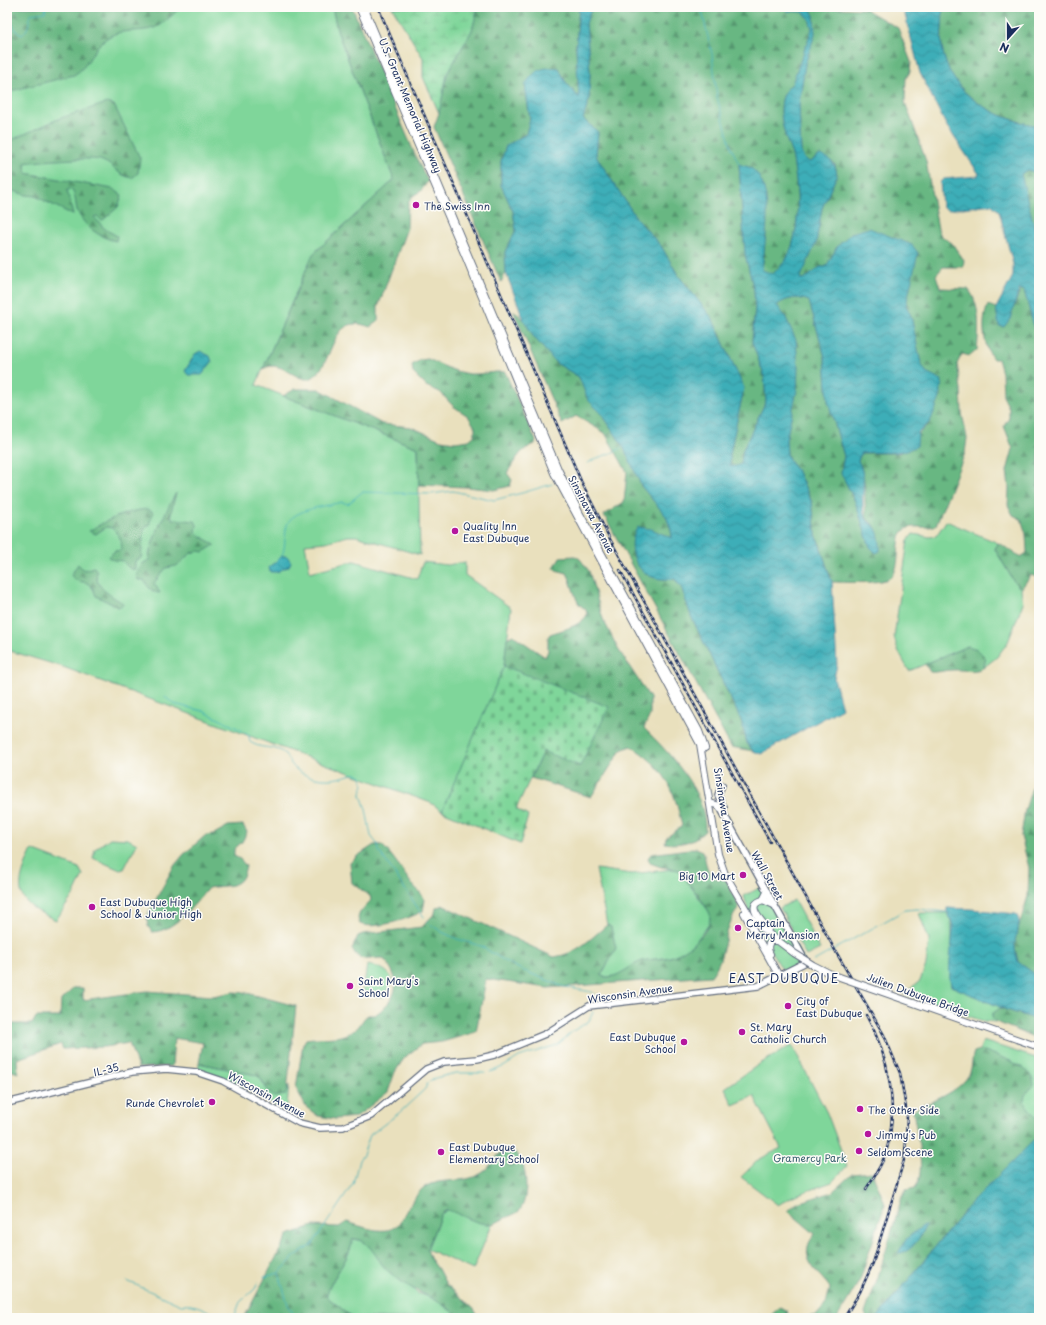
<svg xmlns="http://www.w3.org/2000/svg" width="1046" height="1325" viewBox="0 0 1046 1325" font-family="'Playpen Sans',sans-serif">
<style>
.green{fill:#7fd69a;stroke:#4d827c}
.forest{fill:url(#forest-firs);stroke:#417370}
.wetland{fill:url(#wetland-marsh);stroke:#4d827c}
.cemetery{fill:url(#cemetery-stones);stroke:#4d827c}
.water{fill:url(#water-waves);stroke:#2c6e8b}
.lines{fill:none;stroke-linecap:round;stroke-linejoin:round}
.stream{stroke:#3daeb8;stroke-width:1}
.major-casing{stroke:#636d7f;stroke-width:8}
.highway-casing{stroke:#636d7f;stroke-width:8}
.major{stroke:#fff;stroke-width:5.5}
.highway{stroke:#fff;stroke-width:6}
.rail-casing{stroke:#1b2f5e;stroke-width:2.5}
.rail{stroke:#fdfcf7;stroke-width:1;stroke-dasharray:3;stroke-linecap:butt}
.highway-bridge-casing{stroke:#636d7f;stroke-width:8;stroke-linecap:butt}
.highway-bridge{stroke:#fff;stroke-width:6}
.poi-dot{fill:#b5179e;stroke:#fdfcf7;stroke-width:1.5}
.labels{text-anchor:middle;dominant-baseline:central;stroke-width:3;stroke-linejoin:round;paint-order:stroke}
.street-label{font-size:10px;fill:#1b2f5e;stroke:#fdfcf7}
.poi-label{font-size:10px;fill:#1b2f5e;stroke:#fdfcf7;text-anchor:start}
.park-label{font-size:10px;fill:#396170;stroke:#fdfcf7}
.quarter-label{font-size:12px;letter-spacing:1px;fill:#1b2f5e;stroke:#fdfcf7}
</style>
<defs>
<pattern id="forest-firs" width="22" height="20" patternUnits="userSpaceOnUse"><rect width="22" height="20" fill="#67b782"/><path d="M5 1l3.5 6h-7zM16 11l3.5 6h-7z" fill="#54956e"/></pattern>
<pattern id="wetland-marsh" width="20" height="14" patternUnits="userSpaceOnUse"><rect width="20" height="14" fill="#7fd69a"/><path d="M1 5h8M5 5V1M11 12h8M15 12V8" fill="none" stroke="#6db887"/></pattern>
<pattern id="cemetery-stones" width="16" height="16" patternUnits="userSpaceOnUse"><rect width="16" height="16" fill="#7fd69a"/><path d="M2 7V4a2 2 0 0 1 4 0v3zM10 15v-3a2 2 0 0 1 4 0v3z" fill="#6db887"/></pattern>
<pattern id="water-waves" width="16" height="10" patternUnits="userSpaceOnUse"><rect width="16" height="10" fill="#3daeb8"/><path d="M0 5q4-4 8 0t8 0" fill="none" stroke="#328e99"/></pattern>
</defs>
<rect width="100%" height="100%" fill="#fdfcf7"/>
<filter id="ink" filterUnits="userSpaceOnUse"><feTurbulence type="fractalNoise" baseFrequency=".025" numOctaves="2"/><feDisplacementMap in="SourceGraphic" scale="8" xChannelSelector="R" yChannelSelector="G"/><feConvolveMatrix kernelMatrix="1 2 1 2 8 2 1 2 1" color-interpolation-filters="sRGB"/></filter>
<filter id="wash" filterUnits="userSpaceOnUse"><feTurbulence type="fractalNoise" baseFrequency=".012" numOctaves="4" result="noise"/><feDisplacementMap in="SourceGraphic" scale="16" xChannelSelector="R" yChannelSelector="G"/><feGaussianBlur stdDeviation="0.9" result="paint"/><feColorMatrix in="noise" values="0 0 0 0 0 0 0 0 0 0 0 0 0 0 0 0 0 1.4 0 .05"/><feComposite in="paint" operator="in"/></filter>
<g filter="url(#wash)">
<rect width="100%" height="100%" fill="#e9e0bd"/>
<g class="green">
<path d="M167 7H332L338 33 394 180 313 254 256 385 418 448 420 555 356 536H348L326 542 305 544 310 572 354 561 417 579 423 562 447 565 465 562V575L511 608 504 666 442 811 431 803 63 667 7 650V88L23 76Z"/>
<path d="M946 521 998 543 995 549 1013 580 1021 589 1023 603 1008 642 997 657 983 668 986 658 968 646 909 671 898 651 894 637 908 540 913 534 930 537 936 536Z"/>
<path d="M110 838 128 839 137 844 124 869 120 870 93 858 95 849Z"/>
<path d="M32 850 79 868 83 875 74 894 56 920C14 902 14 889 32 850Z"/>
<path d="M596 869 632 874 674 869 679 870 710 913V923L699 937 687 950 670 957 643 961 614 977H600L612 936 611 927 607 925Z"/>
<path d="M763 886 805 962 784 972 751 920 744 896Z"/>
<path d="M794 900 820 949 806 956 780 908Z"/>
<path d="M919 913H947C957 922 948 970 951 986L1007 1010 1000 1008 992 1018 996 1022 983 1021 903 994 920 981 926 965 929 940Z"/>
<path d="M367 965C388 968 400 977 384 997L367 995 363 990Z"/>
<path d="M983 1041 1039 1059V1126L978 1053Z"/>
<path d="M792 1045 827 1113 847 1166 832 1182 793 1196 778 1205 741 1177 758 1160 781 1148 754 1096 733 1105 725 1088 758 1065Z"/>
<path d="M199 1063 256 1075 260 1078 268 1091H287L289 1085 287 1107 281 1109 236 1083 198 1070Z"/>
<path d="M447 1210C463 1214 476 1222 492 1224L473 1270 427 1249 441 1214Z"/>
<path d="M353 1239 364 1241 417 1293 433 1298 454 1313 452 1318H353L326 1296C332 1276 350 1259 353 1239Z"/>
</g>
<g class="forest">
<path d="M7 7H182C173 13 165 24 155 28 140 33 120 28 107 38 92 47 90 66 74 75L7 92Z"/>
<path d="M332 7H352L419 164 428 181 421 191 414 195 408 202 407 228 378 307V321L370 327C330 311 335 362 313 377 299 387 282 357 263 369L313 254 394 180 338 33Z"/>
<path d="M478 7H579L576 48 580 99 565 81 559 68 525 85 530 119 526 134 506 146 501 161V185L513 211 516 230 505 252 506 273 501 282 434 127 439 113 447 74 472 30Z"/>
<path d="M592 7H786L788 11H803C807 16 811 21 812 28 812 37 796 73 792 84 776 96 781 122 786 138 788 145 792 152 793 159 798 190 802 229 787 258 783 264 777 270 773 275L762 270 764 254 751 168 739 165 745 254 754 290 755 308 752 342 764 375 766 401 743 450 741 464 737 467 729 466 730 453 744 388 712 318 678 275 661 246 637 219 596 156 598 132 583 119 589 100 590 72 586 23Z"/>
<path d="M810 7 865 9 898 28 911 62 910 72 906 78 905 102 926 161 938 229 941 236 952 243 964 260 963 267H943L936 275 940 288 968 289C981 304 979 331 977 350L970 356 962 354 957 364 961 389 962 413 967 438 965 453 936 525C927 530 915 524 906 529 892 536 906 575 885 580 871 584 846 582 832 582L816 534 812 502 798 472 790 462 787 454 786 440 792 413 790 329 786 318 776 305C787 298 797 296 809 301L825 357 828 401 844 456 841 473 855 501 870 547 875 526 867 519C863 501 868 477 858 461L861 453H901L930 422 926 372 921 364 911 316 906 305 912 275 837 247 826 267H820L805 279H799L816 243 822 208 837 175 835 164 820 155 810 162 805 160 801 153 799 104 805 64 812 43 814 16Z"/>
<path d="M942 7H1039V126C995 119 949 95 942 47 940 34 944 20 942 7Z"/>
<path d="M107 103 114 105 140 158 138 173 132 178C116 175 115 165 100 160 88 157 38 161 25 163L26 173 113 189 122 195 118 207 102 221 97 216 94 217 105 229 117 236 116 241C100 238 83 226 77 210 75 202 76 195 71 189L67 190 73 215 35 196 26 195 7 189V142L58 119Z"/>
<path d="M1027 170 1039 173V238L1035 230 1021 181V174Z"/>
<path d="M1021 289 1024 290 1035 331 1036 395 1039 410V578L1031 575 1021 589 1013 580 995 549 998 543C1006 547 1016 555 1023 557L1027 552 1026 534 1021 519 1013 515 1008 505 1009 488 1007 471 1013 449 1004 426 1009 418V408L1003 396 1002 373 998 359H993C983 345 981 321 988 305L996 308 999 326 1015 303Z"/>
<path d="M513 310 524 320 533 336 556 363 579 377 588 400 602 414 623 446 642 487 666 516 671 530 672 539 662 579H675L682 589 691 616 741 720 747 743 753 751 731 747 604 515 624 502 627 472 605 433 576 416 562 424Z"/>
<path d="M428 359C442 365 454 372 470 374 480 375 493 371 505 372L536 441 535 444C519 450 516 460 507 473L512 480 510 486 494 490 466 487 419 485 418 448 283 396 295 389H319L382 424 411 427 441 440 455 442 469 440 475 435V427L468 416 453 406 440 392 426 386 413 373 412 365 420 360Z"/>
<path d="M176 493 171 512 172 519 195 521 197 525 196 533 215 545 203 552C190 548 185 561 176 566 173 567 169 567 166 568L154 583 160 593C152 593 147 586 144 580H138L136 575 142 564 149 560C148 546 168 507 176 493Z"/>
<path d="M147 509 153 512 149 525 144 529 141 558 135 561V570L129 568 123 561 114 560 108 557 115 551 121 550C123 541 119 535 113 528L106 527 96 534 89 531C107 520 126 511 147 509Z"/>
<path d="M575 556 580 559 589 571 603 619 618 649 650 698V715L644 728C670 754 707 792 705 831 695 841 680 846 665 843L666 838 682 826C674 787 665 768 631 746L621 750 591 797 531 778 543 751 504 666 507 638 513 635 545 657 548 651V637L550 634C562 630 581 626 587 615L586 610 579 604 576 598 569 577 567 573 556 570 554 568 560 557Z"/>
<path d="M78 564 84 570 94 567 97 571C93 588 113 596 124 604L118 607 96 596C89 574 79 588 71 575Z"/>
<path d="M968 646 977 649 986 658 983 668C972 673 963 669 952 670 944 670 938 673 930 672L925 664Z"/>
<path d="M1039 773V977L1018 962 1014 943 1028 896 1029 868 1021 836 1025 810 1033 784Z"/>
<path d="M243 825 247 832 242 842 234 849V856L240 859 246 866C242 890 229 884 208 888 195 904 174 932 152 932L148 926 147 916 174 866 184 854 206 835 214 834 228 826Z"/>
<path d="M374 845H382C395 858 400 868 411 883 416 889 422 893 425 900L423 911C409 919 375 930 360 924 354 914 365 908 371 900L370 896 352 883 350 863 356 857Z"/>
<path d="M696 848 703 851C707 866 707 881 726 879L739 907C722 929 727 957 711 976L548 988 486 979 476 1032 442 1042 422 1044 405 1057 395 1072 388 1092 356 1117 335 1119 318 1116 306 1107 296 1088 303 1044 306 1039C324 1036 343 1041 358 1027 362 1023 363 1018 368 1015H375C398 999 403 980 383 958 368 958 361 964 352 949L358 936 363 934 422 927 435 913 436 908 442 905 554 957C577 954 590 939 607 925L611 927 616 948 601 976C616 981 628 966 642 961 651 958 661 960 670 957 685 953 712 932 710 915 710 909 684 878 679 870L661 867 650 863 648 858 651 854Z"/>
<path d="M74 988H83V1000L147 991 213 996 233 992 247 993 296 1006 287 1091 285 1095 274 1097C265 1091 265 1080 256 1075L199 1063 203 1043 174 1038 172 1066 138 1068 129 1043 104 1047 63 1049 61 1044 17 1059 18 1073 7 1069V1024H32L36 1017H60L61 1000Z"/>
<path d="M1000 1008 1039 1020V1039L996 1022 992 1018V1014Z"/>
<path d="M979 1050 985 1051C1000 1057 1033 1066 1034 1085L1025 1095 1024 1102 1039 1121V1135L972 1202 877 1318H867L865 1313 878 1277 901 1200 906 1190 915 1188C927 1171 916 1131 913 1110 930 1102 958 1093 968 1076 973 1068 971 1060 974 1052Z"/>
<path d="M505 1149C528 1147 531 1199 519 1211 516 1214 509 1216 505 1218 501 1220 495 1224 491 1224 476 1225 462 1214 447 1210L441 1214 427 1249 430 1258 438 1269 446 1284 474 1309 479 1318H457C449 1302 413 1292 398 1279 393 1275 387 1271 384 1267 375 1256 368 1238 353 1239 350 1259 332 1276 326 1296L353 1318H244L288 1235 313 1226 339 1227 347 1222C361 1226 388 1238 399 1223 404 1217 406 1209 412 1202 415 1198 419 1191 423 1188 440 1176 465 1185 482 1173 492 1167 495 1155 505 1149Z"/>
<path d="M872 1172 885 1204 860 1280 837 1318H803L817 1315 826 1304 830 1288C821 1274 800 1262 810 1241 811 1239 814 1236 815 1234L788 1211 797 1203 832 1192 852 1174Z"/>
<path d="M780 1307 787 1311 789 1318H753L758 1315 769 1317Z"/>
</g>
<path class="wetland" d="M392 7H478L472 30 447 74 439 113 423 77V58Z"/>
<path class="cemetery" d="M504 666 609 707 580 766 543 751 516 809 528 816 520 844 442 811Z"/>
<g class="water">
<path d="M579 7H592L586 23 590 72 589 100 583 119 598 132 596 156 637 219 661 246 678 275 712 318 744 388 730 453V466H737L741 464 743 450 766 401 764 375 752 342 755 308 754 290 745 254 739 164C743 166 748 166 751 168 777 187 764 244 762 270L773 274C777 269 784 264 787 258 802 229 798 190 793 159 792 152 788 145 786 138 781 121 776 96 792 84L812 29 809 18 803 12 787 11 786 7H810L814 16 815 34 805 64 799 104 801 153 805 160 810 162 820 155C831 159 836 164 837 175L822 208 816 243 800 279H805L820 267H826L837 247 851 233 869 228 912 245 918 253 906 305 911 316 921 364 926 372 942 380 940 398 930 422 918 433 917 446C899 456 879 451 861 453L858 461C869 479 858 501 866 519 868 522 873 524 875 527 880 535 880 543 880 551L876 553 870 547 855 501 841 473 844 456 828 401 825 357 809 301C797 296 787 298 777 305L786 318 796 340 798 367 797 390 786 440 787 454 790 462 798 472 812 503 816 534 832 582 837 665 834 678 842 708 761 754 753 751 747 743 741 720 691 616 682 589 675 579C667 579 657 580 650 576 632 568 627 541 638 527L651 529 672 538 671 530 666 516 642 487 623 446 602 414 588 400 579 377 556 363 533 336 524 320 506 273 505 252 516 230 513 211 501 185V161L506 146 526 134 530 119 525 85C535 70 540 67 559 68L565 81 579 98 576 48Z"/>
<path d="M903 7H942C944 20 940 34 942 47 949 95 995 119 1039 126V173L1027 170 1021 174 1035 230 1039 238V410L1036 395 1035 331 1024 290H1019L1010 319 1004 327 999 326 996 308 1013 276V264L999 211 991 204 948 210 942 207 940 182 944 179 978 176 979 174 946 125 920 73Z"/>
<path d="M200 351 210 356 212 362 202 375H188L185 371 195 354Z"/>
<path d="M282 556H287L291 562 289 566 277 572H270L269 567Z"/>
<path d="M947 908 971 909 1016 914C1023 924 1016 931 1015 942 1014 948 1017 956 1018 962L1039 977V1020L1007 1010 951 986C947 967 952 948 953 929 953 920 946 913 947 908Z"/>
<path d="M1039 1135V1318H877L972 1202Z"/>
<path d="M924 1225H926C920 1237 912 1253 898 1253L907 1238Z"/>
</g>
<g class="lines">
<g class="stream">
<path d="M701 7 712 54 717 97 731 147 739 164"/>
<path d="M7 17C14 21 13 32 22 35 29 29 29 22 30 14L45 12 46 7"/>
<path d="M588 463C599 455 614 455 623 446"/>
<path d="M282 556C286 546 284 536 287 525 292 509 327 506 342 502L348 504 362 492 431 494 453 491 494 500 522 493 552 484"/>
<path d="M165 697 174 704 203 711 241 730 249 736 250 742C261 749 268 746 279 750 286 752 289 764 297 770 307 778 325 781 338 778 345 777 351 773 358 774L361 776 364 786 362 788 361 795 366 809 371 836 378 845 379 851 424 917"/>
<path d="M427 922 442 932 457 939 481 946 508 963 522 970 564 987 592 992 600 998"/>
<path d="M814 961 905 910 917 909 947 912"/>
<path d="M490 1072 505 1066 519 1057 557 1045 573 1031 589 1021 593 1012"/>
<path d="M279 1273 288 1305 296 1318"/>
<path d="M264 1277 279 1273 295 1256 312 1245 353 1184 359 1160 363 1155 370 1135 399 1113 425 1089 428 1082 435 1078 456 1073H485"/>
<path d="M127 1281 181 1305C194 1303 207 1309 217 1317"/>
<path d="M234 1318 240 1302 255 1289 258 1282"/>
</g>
</g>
</g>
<g filter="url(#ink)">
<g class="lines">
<defs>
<g id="major">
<path d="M722 785 718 795 724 808"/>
<path d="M7 1103 132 1072 166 1069 196 1072 223 1081 299 1123 320 1128 343 1127 371 1116 426 1069 444 1062 477 1059 494 1055 545 1034 589 1006 758 986 806 962 721 809 717 805 710 803"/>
</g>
<g id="highway">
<path d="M359 7 466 258 554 473 700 744 718 854 725 874 750 916 765 931 794 953"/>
<path d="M364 7 558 469 580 514 699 731 705 748"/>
<path d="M763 900 767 892"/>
<path d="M744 913 779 976"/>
<path d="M768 929C762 921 744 905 763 900L774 905"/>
<path d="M770 954C767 949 767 945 771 941H777"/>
</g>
</defs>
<use href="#major" class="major-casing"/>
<use href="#highway" class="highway-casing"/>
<use href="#major" class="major"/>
<use href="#highway" class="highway"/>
<defs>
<g id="rail">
<path d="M378 7 581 481 610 539 836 952 884 1035 900 1073 907 1114 906 1142 904 1160 873 1263 860 1292 844 1318"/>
<path d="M620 570 770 842"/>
<path d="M866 1189C873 1178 881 1167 885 1155 900 1110 889 1055 866 1015"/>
</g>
</defs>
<use href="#rail" class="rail-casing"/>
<use href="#rail" class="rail"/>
<defs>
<path id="highway-bridge" d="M794 953 813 965 831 974 1039 1047"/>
</defs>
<use href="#highway-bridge" class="highway-bridge-casing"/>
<use href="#highway-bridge" class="highway-bridge"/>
</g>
</g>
<g class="poi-dot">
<circle cx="416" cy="205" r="4"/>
<circle cx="455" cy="531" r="4"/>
<circle cx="743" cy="875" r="4"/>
<circle cx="92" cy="907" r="4"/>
<circle cx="738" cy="928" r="4"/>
<circle cx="350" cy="986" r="4"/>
<circle cx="788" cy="1006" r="4"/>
<circle cx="742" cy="1032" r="4"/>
<circle cx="684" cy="1042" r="4"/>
<circle cx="212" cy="1102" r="4"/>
<circle cx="860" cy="1109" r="4"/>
<circle cx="868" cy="1134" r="4"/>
<circle cx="859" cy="1151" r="4"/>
<circle cx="441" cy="1152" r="4"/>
</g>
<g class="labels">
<g class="street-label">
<text transform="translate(411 105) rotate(67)">U.S. Grant Memorial Highway</text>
<text transform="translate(592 514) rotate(62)">Sinsinawa Avenue</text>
<text transform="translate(725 810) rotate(81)">Sinsinawa Avenue</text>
<text transform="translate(768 875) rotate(61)">Wall Street</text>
<text transform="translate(630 993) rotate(-8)">Wisconsin Avenue</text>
<text transform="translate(918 994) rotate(20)">Julien Dubuque Bridge</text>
<text transform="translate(106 1069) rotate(-14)">IL-35</text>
<text transform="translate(267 1094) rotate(28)">Wisconsin Avenue</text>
</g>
<g class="poi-label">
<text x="424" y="205">The Swiss Inn</text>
<text x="463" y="525">Quality Inn<tspan x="463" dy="12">East Dubuque</tspan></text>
<text x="735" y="875" text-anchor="end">Big 10 Mart</text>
<text x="100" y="901">East Dubuque High<tspan x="100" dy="12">School &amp; Junior High</tspan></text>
<text x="746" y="922">Captain<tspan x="746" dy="12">Merry Mansion</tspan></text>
<text x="358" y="980">Saint Mary's<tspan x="358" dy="12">School</tspan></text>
<text x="796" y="1000">City of<tspan x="796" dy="12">East Dubuque</tspan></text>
<text x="750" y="1026">St. Mary<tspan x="750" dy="12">Catholic Church</tspan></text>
<text x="676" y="1036" text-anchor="end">East Dubuque<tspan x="676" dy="12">School</tspan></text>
<text x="204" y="1102" text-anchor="end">Runde Chevrolet</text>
<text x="868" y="1109">The Other Side</text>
<text x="876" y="1134">Jimmy's Pub</text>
<text x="449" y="1146">East Dubuque<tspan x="449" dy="12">Elementary School</tspan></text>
<text x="867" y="1151">Seldom Scene</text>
</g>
<g class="park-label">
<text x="810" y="1157">Gramercy Park</text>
</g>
<g class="quarter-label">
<text x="784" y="978">EAST DUBUQUE</text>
</g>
</g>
<rect width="1046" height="1325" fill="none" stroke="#fdfcf7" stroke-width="24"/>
<g transform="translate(1008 38) rotate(201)" stroke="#fdfcf7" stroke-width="3" paint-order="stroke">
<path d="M0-3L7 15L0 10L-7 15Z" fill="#1b2f5e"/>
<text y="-6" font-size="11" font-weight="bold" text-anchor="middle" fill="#1b2f5e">N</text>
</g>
</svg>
